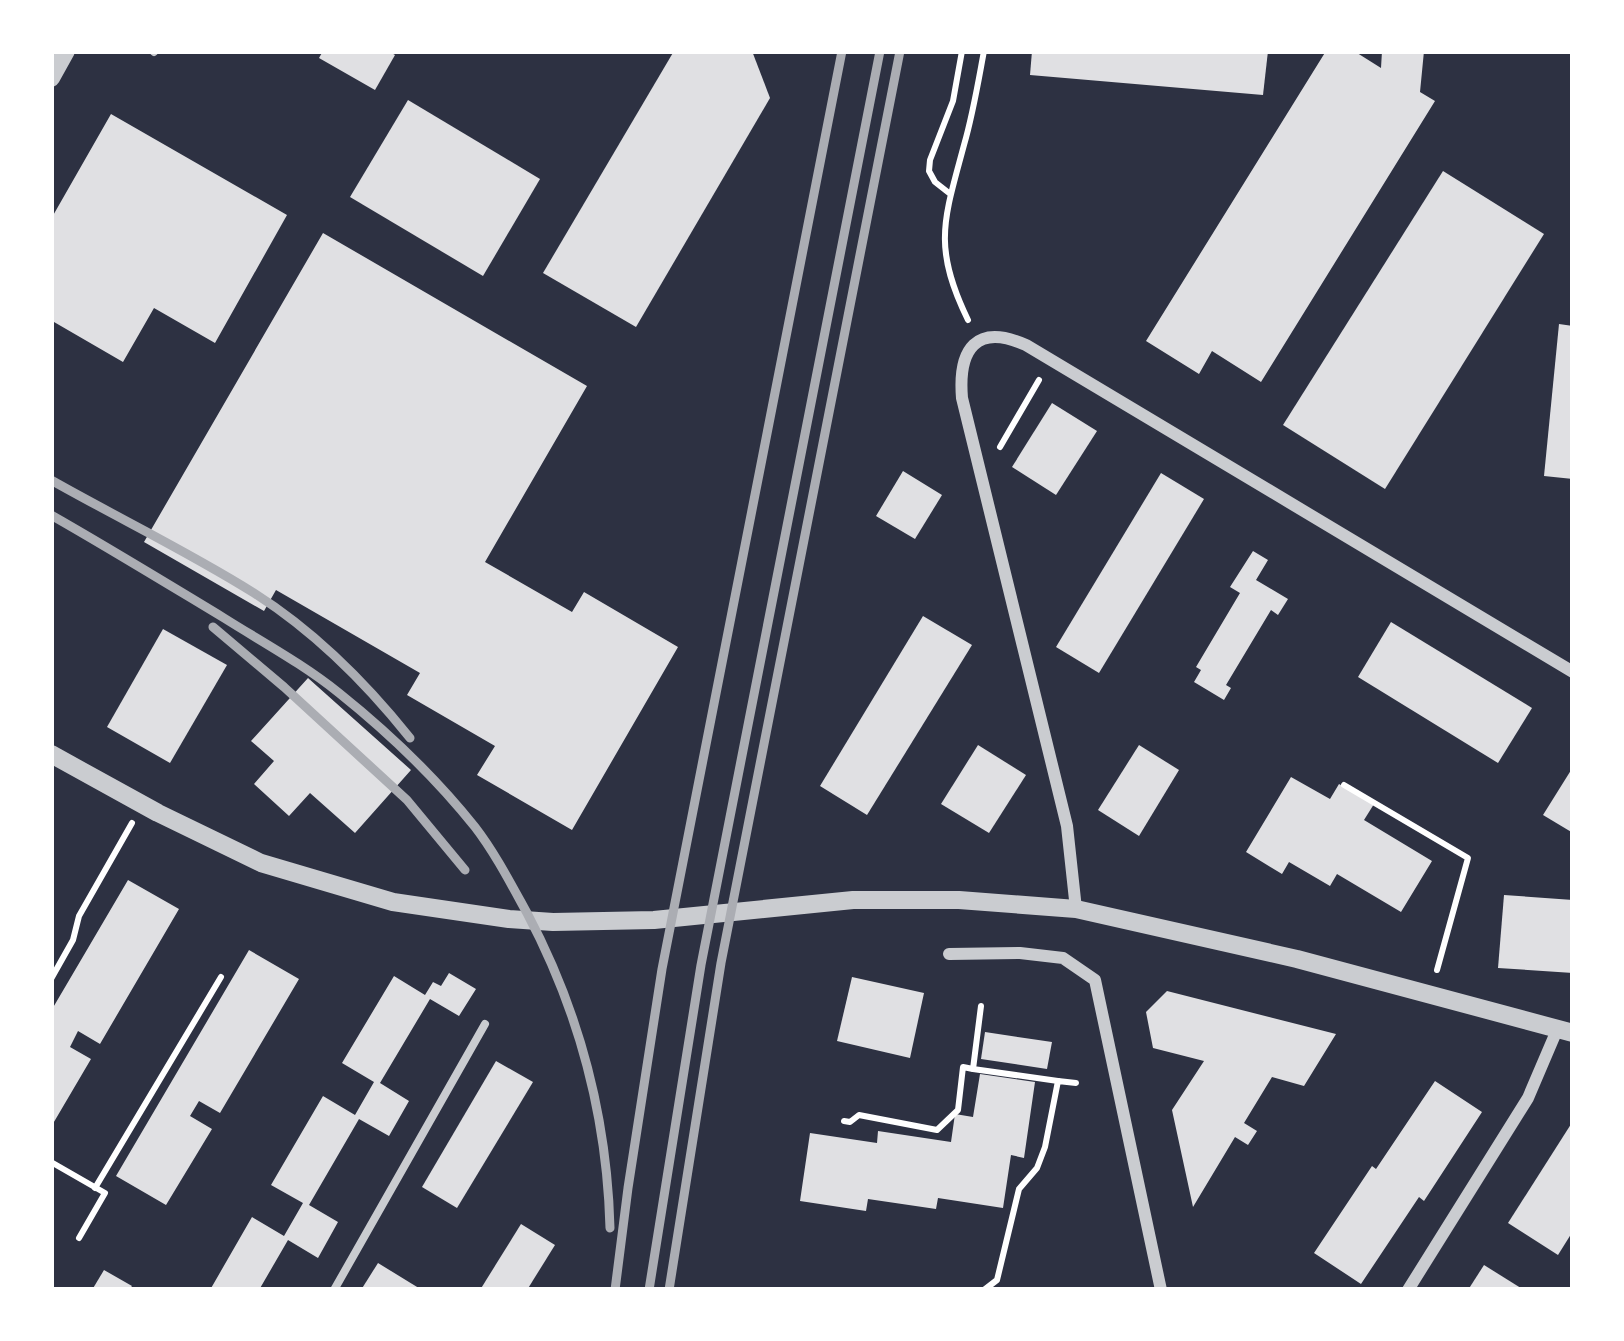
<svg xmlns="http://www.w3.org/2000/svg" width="1624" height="1341" viewBox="0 0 1624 1341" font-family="'Sofia Sans Condensed',sans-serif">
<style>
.building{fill:#e0e0e3}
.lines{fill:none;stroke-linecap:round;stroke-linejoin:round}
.path{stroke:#fff;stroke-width:6}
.service{stroke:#caccd0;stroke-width:8}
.minor{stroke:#caccd0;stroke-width:12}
.tertiary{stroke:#caccd0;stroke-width:18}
.rail{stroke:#abadb3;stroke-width:9}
</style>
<rect width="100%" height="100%" fill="#2d3142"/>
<g class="building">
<path d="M323 51H388L395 55 375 90 319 58Z"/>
<path d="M674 51H752L770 98 636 327 543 273Z"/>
<path d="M1032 51H1268L1263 95 1030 75Z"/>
<path d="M1326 51H1354L1381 68 1382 51H1424L1420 92 1435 101 1261 382 1212 351 1199 374 1146 341Z"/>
<path d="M408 100 540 179 483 276 350 197Z"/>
<path d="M111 114 287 215 215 343 154 308 123 362 54 322 51 329V219Z"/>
<path d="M1443 171 1544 234 1385 489 1283 425Z"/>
<path d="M323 233 587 386 485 562 572 612 584 592 678 647 572 830 477 775 495 746 407 695 420 673 276 590 264 611 144 542Z"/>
<path d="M1559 324 1573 326V479L1544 476Z"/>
<path d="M1052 403 1097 431 1056 495 1012 467Z"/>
<path d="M903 471 942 495 915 539 876 516Z"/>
<path d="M1161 473 1204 499 1099 673 1056 647Z"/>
<path d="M1253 551 1268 560 1256 580 1288 599 1278 615 1271 610 1226 685 1231 688 1224 700 1194 682 1201 670 1196 667 1240 593 1230 587Z"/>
<path d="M923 616 972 645 867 815 820 786Z"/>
<path d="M1391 622 1532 708 1498 763 1358 677Z"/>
<path d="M163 629 227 665 170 763 107 727Z"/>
<path d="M308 678 411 770 355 833 310 793 289 816 254 784 274 761 251 741Z"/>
<path d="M978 745 1026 775 989 833 941 804Z"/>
<path d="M1139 745 1179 770 1139 836 1098 810Z"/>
<path d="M1573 767V833L1543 815Z"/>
<path d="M1291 777 1330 799 1339 784 1374 804 1364 820 1432 861 1401 912 1337 874 1330 886 1289 862 1282 874 1246 852Z"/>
<path d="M128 880 179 909 100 1044 78 1031 70 1047 91 1059 51 1127V1011Z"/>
<path d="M1504 895 1573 900V973L1498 968Z"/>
<path d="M249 950 299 979 220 1113 199 1101 190 1116 212 1129 166 1205 116 1176Z"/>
<path d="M449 973 476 989 459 1016 430 999 380 1083 409 1101 389 1136 359 1119 309 1205 338 1222 318 1258 288 1240 259 1290H210L252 1217 284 1236 303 1203 271 1185 323 1096 355 1115 374 1082 342 1063 394 976 425 995 433 982 441 986Z"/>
<path d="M852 977 924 993 910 1058 837 1041Z"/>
<path d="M1167 991 1336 1034 1304 1086 1272 1077 1244 1123 1257 1131 1248 1145 1235 1137 1193 1207 1172 1110 1204 1061 1153 1048 1146 1012Z"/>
<path d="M985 1032 1052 1042 1047 1069 981 1059Z"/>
<path d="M496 1061 533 1082 457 1208 422 1187Z"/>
<path d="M980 1074 1035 1082 1024 1158 1011 1155 1003 1208 938 1198 936 1209 868 1199 866 1211 800 1201 810 1133 877 1143 878 1131 951 1142 955 1114 973 1117Z"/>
<path d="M1435 1081 1482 1112 1424 1201 1419 1197 1361 1284 1314 1253 1372 1166 1376 1169Z"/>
<path d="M1573 1121V1231L1558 1255 1508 1223Z"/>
<path d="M521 1224 555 1245 527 1290H480Z"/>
<path d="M378 1263 422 1290H361Z"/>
<path d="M1484 1265 1524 1290H1468Z"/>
<path d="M104 1270 132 1286 129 1290H92Z"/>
</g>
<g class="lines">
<g class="path">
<path d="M949 193 935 182 929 171 930 160 953 101 962 51"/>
<path d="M968 320C932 246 944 220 964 145 973 114 978 83 984 51"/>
<path d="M1000 447 1039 380"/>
<path d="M1344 785 1468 858 1437 970"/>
<path d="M51 979 73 940 79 916 132 823"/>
<path d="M981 1006 973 1069 1058 1081"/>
<path d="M844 1121 850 1122 859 1115 937 1130 958 1110 963 1067 973 1069"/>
<path d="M51 1162 105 1193 79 1238"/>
<path d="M95 1188 221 977"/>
<path d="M984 1290 997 1280 1019 1189 1037 1168 1045 1147 1058 1081 1076 1083"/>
</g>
<g class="service">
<path d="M153 51 154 52"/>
<path d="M334 1290 485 1024"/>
</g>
<g class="minor">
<path d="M1076 909 1067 826 962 398C958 349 976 323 1026 345L1573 672"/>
<path d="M949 954 1020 953 1063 958 1095 980 1161 1290"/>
<path d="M1408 1290 1528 1098 1557 1030"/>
</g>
<g class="tertiary">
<path d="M51 78 66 51"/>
<path d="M51 754 158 813 261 863 393 902 509 919 553 922 654 920 853 900H959L1076 909 1297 959 1573 1033"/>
</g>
<g class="rail">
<path d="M51 480C118 518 189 552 254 593 314 631 366 683 410 738"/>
<path d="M51 515C109 548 166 583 224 618 262 642 303 664 339 693 389 733 435 777 475 827 495 853 511 884 527 913 580 1013 607 1116 610 1228"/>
<path d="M213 627 284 687 407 800 465 870"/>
<path d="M615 1290 628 1188 662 969 842 51"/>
<path d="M649 1290 701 965 880 51"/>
<path d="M669 1290 721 963 900 51"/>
</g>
</g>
<rect width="1624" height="1341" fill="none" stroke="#ffffff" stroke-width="108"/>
</svg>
